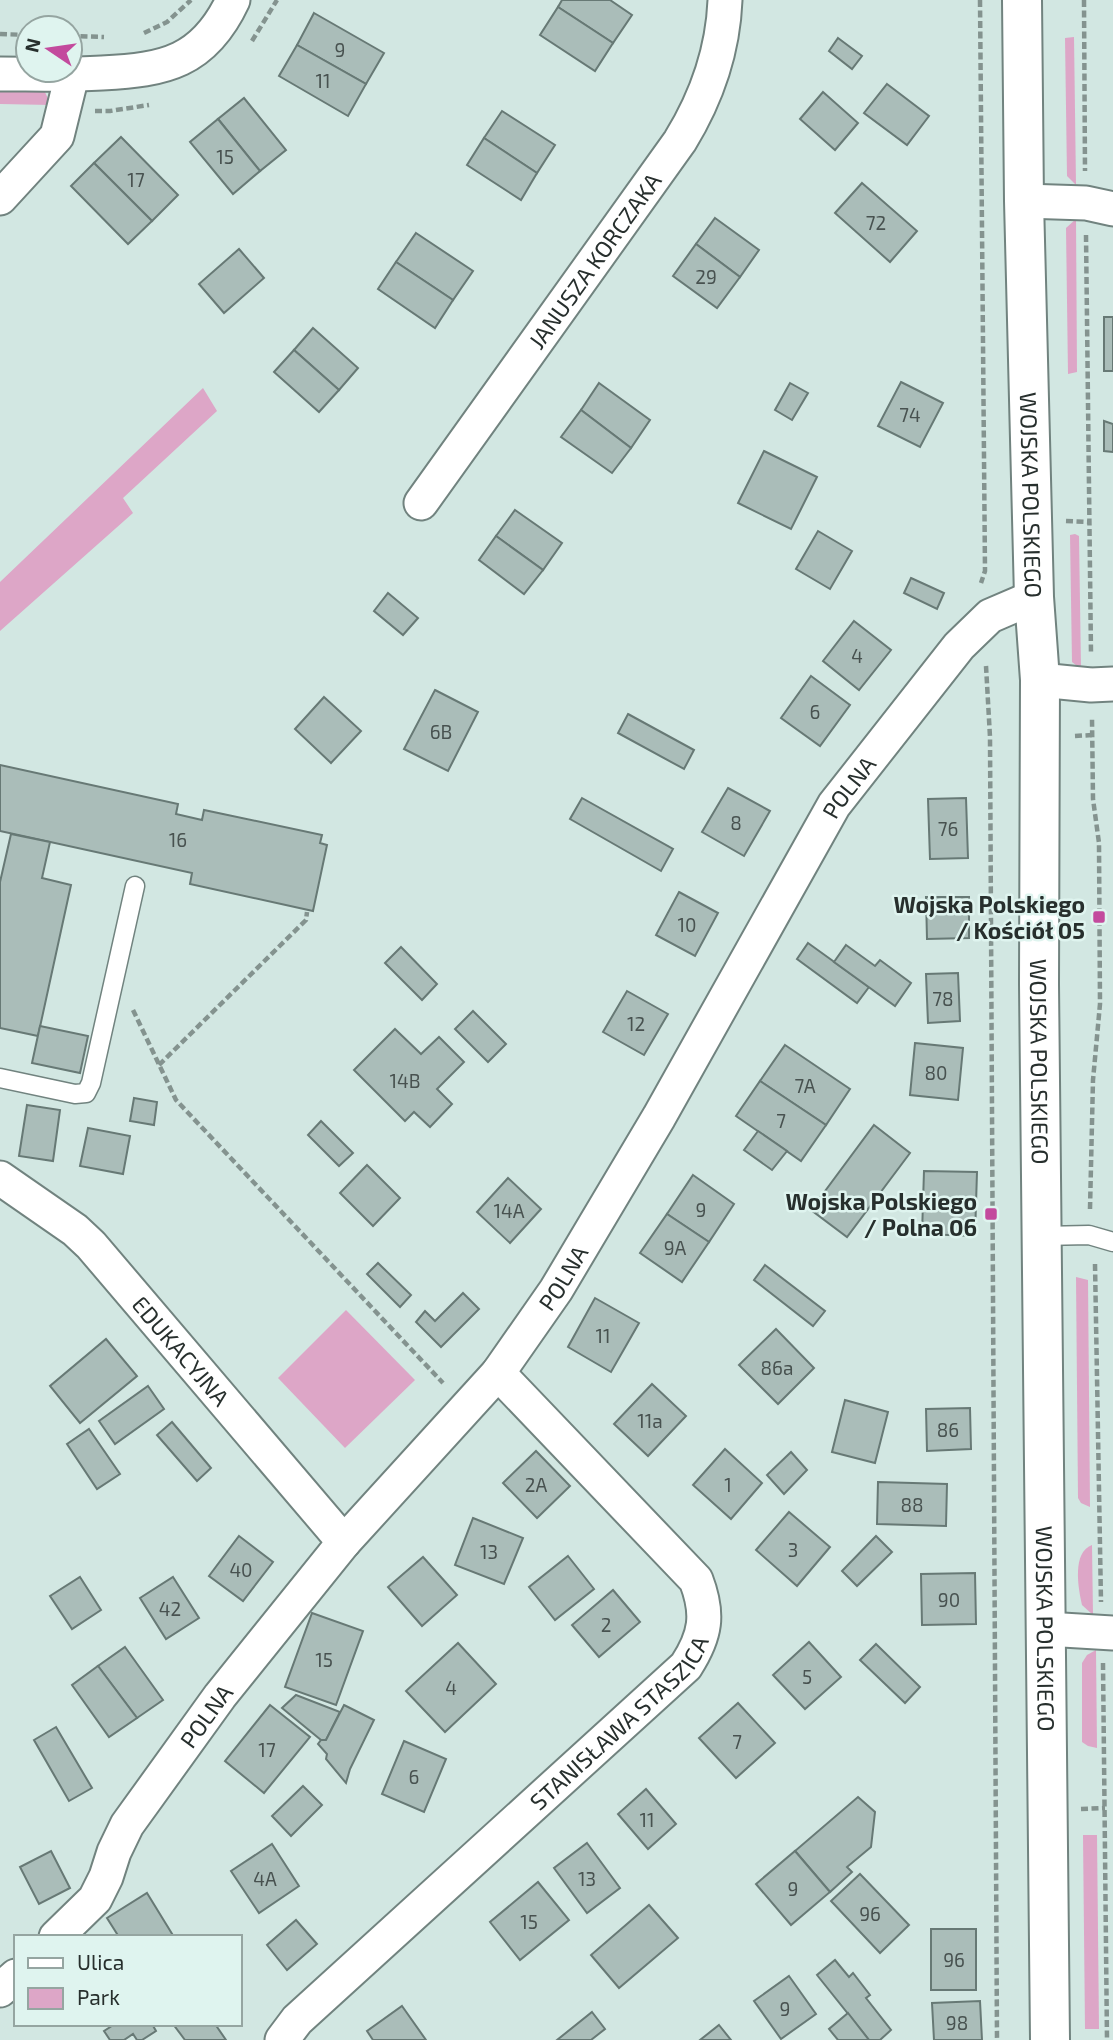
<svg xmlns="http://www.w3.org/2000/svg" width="1113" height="2040" viewBox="0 0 1113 2040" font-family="'Exo 2',sans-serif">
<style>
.green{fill:#dda6c7}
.building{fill:#aabdb9;stroke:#677975;stroke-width:2}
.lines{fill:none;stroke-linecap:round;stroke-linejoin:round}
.lane-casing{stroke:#71837f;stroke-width:21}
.street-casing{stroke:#71837f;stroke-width:37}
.secondary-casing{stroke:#71837f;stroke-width:42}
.path{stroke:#84938f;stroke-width:4.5;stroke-dasharray:7 3.5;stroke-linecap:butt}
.lane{stroke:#fff;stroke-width:18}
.street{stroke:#fff;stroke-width:33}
.secondary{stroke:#fff;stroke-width:38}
.poi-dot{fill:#c34a9d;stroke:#dff4ef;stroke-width:2.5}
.labels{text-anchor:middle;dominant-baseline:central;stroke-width:5;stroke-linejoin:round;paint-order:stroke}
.number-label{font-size:19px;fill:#485250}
.street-label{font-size:23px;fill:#272f2d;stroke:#dff4ef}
.poi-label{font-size:23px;font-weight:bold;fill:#272f2d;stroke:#dff4ef;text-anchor:end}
</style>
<rect width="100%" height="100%" fill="#d2e7e2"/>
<g class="green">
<path d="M1074 37 1076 185 1067 176 1065 38Z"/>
<path d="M0 89 44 90 51 105 0 104Z"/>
<path d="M1076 219 1077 372 1068 374 1066 228Z"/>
<path d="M203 388 217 411 123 498 133 513 0 631V582Z"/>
<path d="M1075 534 1079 536 1081 669 1072 662 1070 535Z"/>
<path d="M1076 1277 1088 1280 1090 1507 1081 1503 1078 1498Z"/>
<path d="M346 1310 415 1380 345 1448 278 1378Z"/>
<path d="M1092 1545 1093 1615 1082 1605C1078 1588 1072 1552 1092 1545Z"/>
<path d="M1096 1650 1097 1748 1088 1746 1082 1742V1663L1087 1655Z"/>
<path d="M1083 1835H1097L1099 2029H1085Z"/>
</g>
<g class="building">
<path d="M562 0H610L632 15 613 43 558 7Z"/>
<path d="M558 7 613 43 595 71 540 35Z"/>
<path d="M314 13 384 53 366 84 297 45Z"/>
<path d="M838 38 862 56 852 69 829 51Z"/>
<path d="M297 45 366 84 348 116 279 76Z"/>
<path d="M887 84 929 116 907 145 864 113Z"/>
<path d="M823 92 858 123 835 150 800 119Z"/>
<path d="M244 98 286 150 260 171 218 119Z"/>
<path d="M502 111 555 145 537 173 484 138Z"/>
<path d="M218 119 260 171 233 194 190 142Z"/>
<path d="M121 137 178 195 152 221 94 163Z"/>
<path d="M484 138 537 173 521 200 467 165Z"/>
<path d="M94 163 152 221 128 244 71 186Z"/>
<path d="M862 183 917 231 890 262 835 213Z"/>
<path d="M715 218 759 250 740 277 696 244Z"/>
<path d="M416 233 473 271 453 300 396 262Z"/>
<path d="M696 244 740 277 717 308 673 276Z"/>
<path d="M239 249 264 278 224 313 199 284Z"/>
<path d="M396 262 453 300 435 328 378 289Z"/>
<rect x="1104" y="317" width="9" height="54"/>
<path d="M313 328 358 368 339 390 294 350Z"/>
<path d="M294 350 339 390 319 412 274 372Z"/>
<path d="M901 382 943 403 920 447 878 426Z"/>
<path d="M599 383 650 420 631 448 581 410Z"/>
<path d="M790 383 808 393 792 420 775 410Z"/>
<path d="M581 410 631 448 612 473 561 437Z"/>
<path d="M1104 421 1113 424V452L1104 451Z"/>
<path d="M764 451 817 477 791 529 738 503Z"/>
<path d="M515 510 562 543 543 570 496 536Z"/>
<path d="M818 531 852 551 830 589 796 569Z"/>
<path d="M496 536 543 570 524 594 479 560Z"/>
<path d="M911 578 944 593 937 609 904 593Z"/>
<path d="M388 593 418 618 403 635 374 611Z"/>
<path d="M854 621 891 650 859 690 823 661Z"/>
<path d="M811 676 850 705 820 746 781 718Z"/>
<path d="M435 690 478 712 448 771 404 749Z"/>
<path d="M324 697 361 731 331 763 295 729Z"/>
<path d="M628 714 694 750 684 769 618 733Z"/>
<path d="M0 765 178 804 176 814 202 820 204 810 322 835 320 843 327 845 313 911 190 884 192 873 0 831Z"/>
<path d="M728 788 770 811 744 856 702 832Z"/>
<path d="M582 798 673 849 661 871 570 819Z"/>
<path d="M966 798 968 858 930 859 928 799Z"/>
<path d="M11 834 50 842 42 878 71 885 38 1036 0 1028V882Z"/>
<path d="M679 892 718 913 695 956 656 935Z"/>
<path d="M926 897H969V938L927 939Z"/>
<path d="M808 943 869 987 857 1003 797 959Z"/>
<path d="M846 945 875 966 880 960 911 983 895 1006 834 962Z"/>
<path d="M401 947 437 984 422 1000 385 963Z"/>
<path d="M958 973 960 1021 928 1023 926 974Z"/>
<path d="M627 991 668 1014 644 1055 603 1032Z"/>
<path d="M473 1011 506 1044 488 1062 455 1029Z"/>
<path d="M40 1026 88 1036 80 1073 32 1063Z"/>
<path d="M395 1029 421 1054 439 1037 464 1062 437 1089 452 1104 430 1127 414 1112 405 1121 354 1070Z"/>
<path d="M915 1043 963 1048 958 1100 910 1095Z"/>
<path d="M785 1045 850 1089 826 1125 760 1081Z"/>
<path d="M760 1081 826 1125 801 1161 736 1116Z"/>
<path d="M134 1098 157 1102 154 1125 130 1121Z"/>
<path d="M27 1105 60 1110 53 1161 19 1156Z"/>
<path d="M321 1121 353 1153 339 1166 308 1135Z"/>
<path d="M874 1125 910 1153 847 1237 811 1210Z"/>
<path d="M88 1128 130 1136 123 1174 80 1166Z"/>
<path d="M758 1131 787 1151 772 1170 744 1150Z"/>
<path d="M367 1165 400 1198 373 1226 340 1193Z"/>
<path d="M924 1171 977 1172 975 1236 922 1234Z"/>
<path d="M693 1175 734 1204 709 1242 667 1214Z"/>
<path d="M508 1178 541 1209 510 1243 477 1212Z"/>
<path d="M667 1214 709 1242 682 1282 640 1253Z"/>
<path d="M378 1263 411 1295 400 1307 367 1274Z"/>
<path d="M765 1265 825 1311 813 1326 754 1280Z"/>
<path d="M463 1293 479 1309 441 1347 416 1322 425 1311 435 1321Z"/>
<path d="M595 1298 639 1323 611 1372 568 1347Z"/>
<path d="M776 1329 814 1368 778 1404 739 1365Z"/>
<path d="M106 1339 137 1376 80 1423 50 1386Z"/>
<path d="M652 1384 686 1416 648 1456 614 1424Z"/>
<path d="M148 1386 164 1409 115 1444 99 1421Z"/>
<path d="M845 1400 888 1412 875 1463 832 1452Z"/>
<path d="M970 1408 971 1449 927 1451 926 1409Z"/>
<path d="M172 1422 211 1468 197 1481 157 1435Z"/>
<path d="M89 1429 120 1474 97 1489 67 1444Z"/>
<path d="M725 1449 762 1483 731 1519 693 1485Z"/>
<path d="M536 1451 570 1486 537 1518 503 1483Z"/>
<path d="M791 1452 807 1470 784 1494 767 1475Z"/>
<path d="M878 1482 947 1484 946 1526 877 1524Z"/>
<path d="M789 1512 830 1547 797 1586 756 1550Z"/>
<path d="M473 1518 523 1538 504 1584 455 1565Z"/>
<path d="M239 1536 273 1562 243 1601 209 1576Z"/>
<path d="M876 1536 892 1552 857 1586 842 1571Z"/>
<path d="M568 1556 594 1589 555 1620 529 1587Z"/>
<path d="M423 1557 457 1595 422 1626 388 1587Z"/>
<path d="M975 1573 976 1624 922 1625 921 1574Z"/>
<path d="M80 1577 101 1610 72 1629 50 1596Z"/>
<path d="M173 1577 199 1618 166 1639 140 1598Z"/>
<path d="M613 1590 640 1622 599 1657 572 1625Z"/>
<path d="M312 1613 363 1631 336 1705 285 1687Z"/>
<path d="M809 1642 841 1677 805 1709 773 1675Z"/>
<path d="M458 1643 496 1684 445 1732 406 1691Z"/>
<path d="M876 1644 920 1687 905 1703 860 1660Z"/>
<path d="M125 1647 163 1700 137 1718 98 1666Z"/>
<path d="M98 1666 137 1718 109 1737 72 1685Z"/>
<path d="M296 1695 340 1712 326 1740H321L282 1708Z"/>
<path d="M738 1703 775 1743 736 1778 699 1738Z"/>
<path d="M270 1705 310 1737 264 1793 225 1761Z"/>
<path d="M344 1705 374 1720 350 1769 346 1783 326 1759 327 1754 318 1744 321 1740H326Z"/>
<path d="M56 1727 92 1788 69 1801 34 1740Z"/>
<path d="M404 1741 446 1759 424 1812 382 1794Z"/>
<path d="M303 1786 322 1805 291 1836 272 1816Z"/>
<path d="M646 1789 676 1824 648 1849 618 1814Z"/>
<path d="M858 1797 875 1812 871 1847 847 1867 852 1872 830 1892 795 1851Z"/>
<path d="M587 1843 620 1888 587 1913 554 1868Z"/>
<path d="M272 1844 299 1886 259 1913 231 1871Z"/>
<path d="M51 1851 70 1888 39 1904 20 1867Z"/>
<path d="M795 1851 830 1892 791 1925 756 1884Z"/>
<path d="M860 1874 909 1925 880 1953 831 1901Z"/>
<path d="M538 1882 569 1920 520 1960 490 1922Z"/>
<path d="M147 1893 174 1937H119L107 1918Z"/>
<path d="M649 1905 678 1938 619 1988 591 1955Z"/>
<path d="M296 1920 317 1944 287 1970 267 1945Z"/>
<rect x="931" y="1929" width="45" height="61"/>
<path d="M835 1960 849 1977 853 1973 870 1995 866 1998 891 2030 880 2040H869L817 1975Z"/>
<path d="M789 1976 816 2014 781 2039 754 2001Z"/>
<path d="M980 2001 982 2040H934L932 2003Z"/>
<path d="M402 2006 426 2040H373L367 2031Z"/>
<path d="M592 2012 605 2029 591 2040H557Z"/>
<path d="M848 2013 869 2040H838L829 2029Z"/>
<path d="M115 2024H152L156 2031 142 2040H137L133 2034 124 2040H110L104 2031Z"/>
<path d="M173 2024H215L226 2040H185Z"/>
<path d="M719 2025 731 2040H700Z"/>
</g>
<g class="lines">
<defs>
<g id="lane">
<path d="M0 1078 75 1094 86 1093 91 1083 135 886"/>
<path d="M1042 1236 1089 1235 1113 1242"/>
</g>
<g id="street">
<path d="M0 74C34 74 68 75 102 73 165 70 204 62 233 0"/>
<path d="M0 198 57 136 72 75"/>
<path d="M1024 201 1086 203 1113 209"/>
<path id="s1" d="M421 503 680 141C707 97 723 51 725 0"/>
<path d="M1040 680 1091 685 1113 684"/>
<path id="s2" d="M0 1178 75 1230 91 1245 344 1542"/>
<path d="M1046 1629 1113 1633"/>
<path id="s3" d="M56 1937 95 1899 106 1877 114 1852 127 1825 220 1696 344 1542 498 1373 556 1290 659 1117 834 805 959 646 990 616 1034 597"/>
<path d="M0 1990 16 1976"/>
<path id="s4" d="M282 2040 297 2020 686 1666C706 1635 709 1614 696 1580L498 1373"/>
</g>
<g id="secondary">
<path id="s5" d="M1022 0 1024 201 1034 597 1040 680 1039 984 1050 2040"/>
</g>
</defs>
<use href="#lane" class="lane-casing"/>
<use href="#street" class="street-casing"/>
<use href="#secondary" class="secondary-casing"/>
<g class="path">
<path d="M980 0 985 571 981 583"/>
<path d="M1084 0 1085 171"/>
<path d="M144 33 167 22 191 0"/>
<path d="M0 34 28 35"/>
<path d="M70 36 104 37"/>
<path d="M252 41 277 0"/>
<path d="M95 111H110L149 105"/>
<path d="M1086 235 1091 654"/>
<path d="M1066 521 1089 522"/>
<path d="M986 666 990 737 997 2040"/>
<path d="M1075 736 1092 735"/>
<path d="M133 1010 176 1100 443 1383"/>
<path d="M159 1065 306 920 307 912"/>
<path d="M1090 1209 1093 1080 1100 1004 1099 843 1093 799 1092 718"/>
<path d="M1095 1264 1101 1602"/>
<path d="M1103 1663 1107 2040"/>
<path d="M1081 1809 1105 1808"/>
</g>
<use href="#lane" class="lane"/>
<use href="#street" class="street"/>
<use href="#secondary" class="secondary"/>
</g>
<g class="poi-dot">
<rect x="1092" y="910" width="14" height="14" rx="3.5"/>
<rect x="984" y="1207" width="14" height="14" rx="3.5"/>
</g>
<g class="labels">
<g class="number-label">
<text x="340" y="49">9</text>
<text x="323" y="80">11</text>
<text x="225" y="156">15</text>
<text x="136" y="179">17</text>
<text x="876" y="222">72</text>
<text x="706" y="276">29</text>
<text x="910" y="414">74</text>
<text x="857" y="655">4</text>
<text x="815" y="711">6</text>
<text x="441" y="731">6B</text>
<text x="736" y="822">8</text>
<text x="948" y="828">76</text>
<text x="178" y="839">16</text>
<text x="687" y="924">10</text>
<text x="943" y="998">78</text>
<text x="636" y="1023">12</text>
<text x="936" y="1072">80</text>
<text x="405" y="1080">14B</text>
<text x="805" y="1085">7A</text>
<text x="781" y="1120">7</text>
<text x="701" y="1209">9</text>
<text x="509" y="1210">14A</text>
<text x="675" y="1247">9A</text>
<text x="603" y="1335">11</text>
<text x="777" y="1367">86a</text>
<text x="650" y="1420">11a</text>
<text x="948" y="1429">86</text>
<text x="536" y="1484">2A</text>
<text x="728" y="1484">1</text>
<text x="912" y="1504">88</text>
<text x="793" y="1549">3</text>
<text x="489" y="1551">13</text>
<text x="241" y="1569">40</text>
<text x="949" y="1599">90</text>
<text x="170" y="1608">42</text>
<text x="606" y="1624">2</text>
<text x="324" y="1659">15</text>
<text x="807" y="1676">5</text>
<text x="451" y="1687">4</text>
<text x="737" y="1741">7</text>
<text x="267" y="1749">17</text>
<text x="414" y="1776">6</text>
<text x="647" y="1819">11</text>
<text x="265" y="1878">4A</text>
<text x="587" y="1878">13</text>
<text x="793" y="1888">9</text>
<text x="870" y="1913">96</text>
<text x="529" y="1921">15</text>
<text x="954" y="1959">96</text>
<text x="785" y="2008">9</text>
<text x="957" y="2022">98</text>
</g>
<g class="street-label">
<text stroke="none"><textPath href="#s1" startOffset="298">JANUSZA KORCZAKA</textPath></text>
<text stroke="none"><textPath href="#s5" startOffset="495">WOJSKA POLSKIEGO</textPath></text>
<text stroke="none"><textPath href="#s3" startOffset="1404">POLNA</textPath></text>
<text stroke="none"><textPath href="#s5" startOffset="1062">WOJSKA POLSKIEGO</textPath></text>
<text stroke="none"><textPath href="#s3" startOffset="836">POLNA</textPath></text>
<text stroke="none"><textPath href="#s2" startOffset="252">EDUKACYJNA</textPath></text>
<text stroke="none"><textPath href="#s5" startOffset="1629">WOJSKA POLSKIEGO</textPath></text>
<text stroke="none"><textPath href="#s3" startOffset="270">POLNA</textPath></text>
<text stroke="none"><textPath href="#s4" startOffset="464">STANISŁAWA STASZICA</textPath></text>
</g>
<g class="poi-label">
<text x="1085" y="904">Wojska Polskiego<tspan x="1085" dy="26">/ Kościół 05</tspan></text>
<text x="977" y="1201">Wojska Polskiego<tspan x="977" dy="26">/ Polna 06</tspan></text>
</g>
</g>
<rect x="14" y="1935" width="228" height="91" fill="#dff4ef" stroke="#95a5a1" stroke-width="2"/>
<rect x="28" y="1958" width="35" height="10" fill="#ffffff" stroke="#95a5a1" stroke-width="2"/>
<text x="77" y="1970" font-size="21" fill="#272f2d">Ulica</text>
<rect x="28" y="1988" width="35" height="21" fill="#dda6c7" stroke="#95a5a1" stroke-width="2"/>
<text x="77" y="2005" font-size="21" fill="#272f2d">Park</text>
<g transform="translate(49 49) rotate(283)"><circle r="33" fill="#dff4ef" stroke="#95a5a1" stroke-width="2"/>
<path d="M0-5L12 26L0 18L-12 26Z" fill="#c34a9d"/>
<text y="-10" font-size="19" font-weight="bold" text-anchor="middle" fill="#272f2d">N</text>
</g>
</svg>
